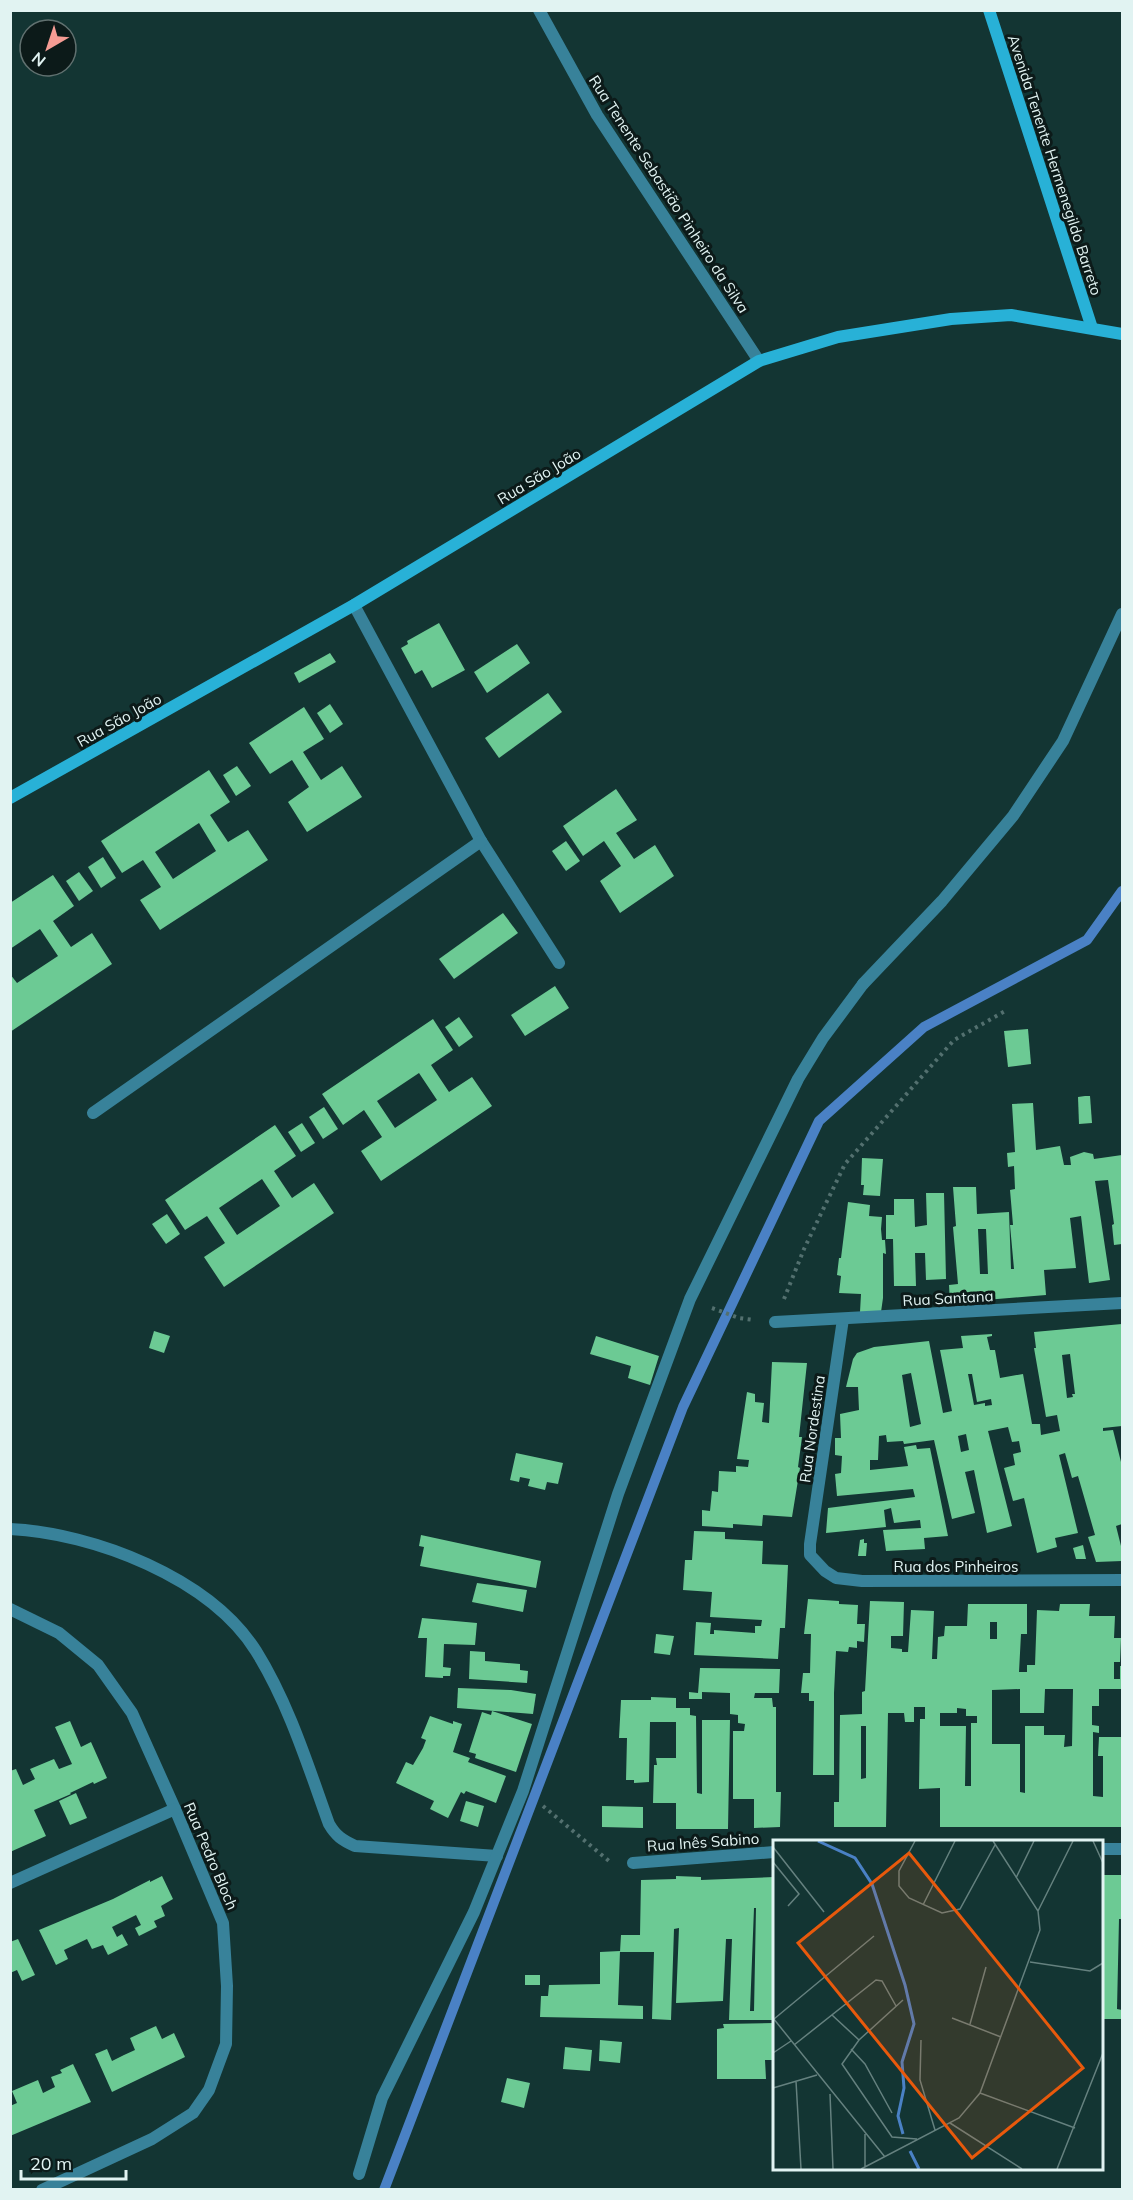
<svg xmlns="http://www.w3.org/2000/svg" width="1133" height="2200" viewBox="0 0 1133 2200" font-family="Mulish,sans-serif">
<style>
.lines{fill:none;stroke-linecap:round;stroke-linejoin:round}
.stream{stroke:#4a81c5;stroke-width:10}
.building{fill:#6cca94;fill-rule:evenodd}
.path{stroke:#53706f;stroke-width:4;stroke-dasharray:3 4.5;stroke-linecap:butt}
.lane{stroke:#38829a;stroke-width:12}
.street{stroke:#38829a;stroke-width:12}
.secondary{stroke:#28b1d7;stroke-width:12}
.labels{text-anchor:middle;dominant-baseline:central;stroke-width:6;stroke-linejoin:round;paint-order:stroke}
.street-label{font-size:15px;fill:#e1f3f2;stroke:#0c1a19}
.inset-river{fill:none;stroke:#4a81c5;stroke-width:3}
.inset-road{fill:none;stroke:#65817f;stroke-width:1.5}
.view{fill:#e8590c;fill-opacity:0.15;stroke:#e8590c;stroke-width:3}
.inset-edge{fill:none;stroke:#e1f3f2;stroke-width:3}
</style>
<rect width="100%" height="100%" fill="#133533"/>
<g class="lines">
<path class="stream" d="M384 2190 683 1407 819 1121 924 1027 1087 940 1122 891"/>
</g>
<g class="building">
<path d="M439 623 465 670 432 688 422 670 415 674 401 648 408 644 407 641Z"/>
<path d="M517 644 530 663 487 693 474 672Z"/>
<path d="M330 653 336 662 299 683 294 673Z"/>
<path d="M548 693 562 712 499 758 485 738Z"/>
<path d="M330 704 343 724 330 733 317 713Z"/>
<path d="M304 707 324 739 303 752 321 780 342 766 362 797 307 832 288 802 309 787 292 760 270 774 249 743Z"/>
<path d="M237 766 251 786 236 796 223 775Z"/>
<path d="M209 770 230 802 210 815 228 842 248 830 268 860 160 930 140 900 161 887 143 860 122 873 101 841ZM199 823 216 851 173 879 155 852Z"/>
<path d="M616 789 637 820 616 833 634 859 655 845 674 876 620 913 600 881 621 866 604 841 583 856 563 826Z"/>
<path d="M566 841 580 861 566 871 552 851Z"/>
<path d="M103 857 116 878 101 888 88 867Z"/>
<path d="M79 872 93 891 79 901 66 881Z"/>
<path d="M53 875 74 906 53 921 71 947 92 933 112 964 10 1032V974L17 983 58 956 40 929 10 949V903Z"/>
<path d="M503 913 518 933 454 979 439 959Z"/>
<path d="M555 986 569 1008 525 1036 511 1015Z"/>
<path d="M459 1017 473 1037 459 1047 445 1027Z"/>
<path d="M433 1019 453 1050 431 1065 449 1092 472 1077 492 1106 381 1181 361 1151 382 1137 364 1110 343 1125 322 1094ZM419 1073 437 1100 395 1128 377 1101Z"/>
<path d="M1028 1029 1031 1064 1008 1067 1004 1031Z"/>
<path d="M1085 1096H1090L1092 1123 1079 1124 1078 1097Z"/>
<path d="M1033 1103 1036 1150 1060 1146 1064 1165H1071L1070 1157 1084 1152 1093 1154 1094 1159 1122 1155V1244L1114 1245 1112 1225 1114 1224 1108 1180 1095 1181 1110 1280 1089 1283 1081 1216 1070 1218 1076 1268 1044 1270 1046 1295 950 1303 949 1285 958 1284 953 1227 956 1226 953 1187H976L977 1214 1009 1212 1011 1269H1014L1010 1225H1013L1010 1190 1015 1189 1014 1166 1008 1167 1007 1153 1015 1152 1012 1104ZM978 1229H986L988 1274H980Z"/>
<path d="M324 1107 338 1129 323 1139 309 1117Z"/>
<path d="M302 1123 315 1143 301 1152 288 1132Z"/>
<path d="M275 1125 296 1156 274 1171 292 1198 314 1183 334 1213 224 1287 204 1257 225 1243 207 1216 185 1230 165 1200ZM262 1179 280 1206 237 1235 219 1208Z"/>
<path d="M862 1158 883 1159 880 1196 863 1195 864 1185H861Z"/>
<path d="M926 1193H944L946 1279 926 1280 925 1253H915L916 1286H894L893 1239H886V1215H894V1199H914L915 1227 927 1225Z"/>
<path d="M848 1202 870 1205 869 1216 882 1217 881 1229 882 1240H885L886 1254 883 1253V1298L881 1312H860L861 1294 839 1293 841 1276 837 1275 839 1258H841Z"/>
<path d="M167 1214 180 1234 166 1244 152 1224Z"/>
<path d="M1122 1324V1426L1103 1428V1431L1113 1430 1122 1466V1524L1116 1526 1122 1550V1561L1096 1562 1088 1537 1095 1535 1078 1476 1072 1478 1065 1453 1059 1455 1078 1533 1055 1538 1057 1547 1037 1553 1024 1498 1013 1501 1004 1468 1015 1465 1013 1454 1021 1452 1019 1441 1012 1442 1008 1427 988 1431 1012 1526 987 1533 974 1470 965 1472 975 1513 952 1519 934 1440 904 1444 903 1441 887 1442 886 1435 879 1436 878 1460H870V1470L908 1466 904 1447 916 1445 917 1449 930 1448 948 1536 924 1538 925 1549 886 1551 883 1530 921 1528 920 1520 894 1523 891 1508 884 1510 886 1527 826 1533 828 1508 915 1497 913 1489 837 1496 835 1474 841 1473 842 1456 835 1455V1438H841L840 1414 859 1410 858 1387H846L853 1359 857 1353 874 1347 929 1341 943 1413 952 1411 940 1350 963 1348 961 1336 992 1334V1336L987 1337 990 1350H995L1000 1378 1023 1374 1032 1424H1040L1041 1435 1060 1431 1057 1415 1046 1417 1034 1348H1036L1034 1332ZM1070 1354 1075 1394H1072L1073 1397 1067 1398 1062 1355ZM911 1373 921 1424 910 1427 902 1375ZM968 1374H972L977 1402 991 1399 992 1405 985 1406V1403L974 1405ZM966 1434 969 1450 961 1452 958 1436Z"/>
<path d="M154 1331 170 1336 164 1353 149 1348Z"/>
<path d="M596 1336 659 1356 650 1385 628 1378 631 1366 590 1354Z"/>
<path d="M772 1362 807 1363 799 1437H802L798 1467 800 1468 792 1517 763 1515 762 1526 733 1524V1528L702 1526V1510L710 1511 712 1491 718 1492 719 1471 736 1472V1466L748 1467 749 1460 737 1459 747 1392 755 1394V1402L764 1403 762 1422 769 1423Z"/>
<path d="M516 1453 563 1463 558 1484 547 1482 545 1490 528 1486 530 1479 520 1477 519 1482 510 1480Z"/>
<path d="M694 1531 725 1532V1539L763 1541 762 1564 788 1565 785 1628H780L778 1659 694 1655 696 1622 711 1623 710 1634H714V1630L755 1633V1626H761L762 1620 710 1617 712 1592 683 1590 685 1560H692Z"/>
<path d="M421 1535 541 1561 536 1588 420 1566 424 1547 419 1546Z"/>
<path d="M864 1539V1543H867L866 1556H858L860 1540Z"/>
<path d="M1083 1545 1086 1559H1076L1073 1548Z"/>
<path d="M477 1583 527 1590 523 1612 472 1602Z"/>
<path d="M808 1599 839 1601V1604L858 1605 857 1624H865L864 1642 857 1641V1648L849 1647 848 1652 836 1651 834 1693V1775H813L814 1701H809V1693H801L803 1673H810L811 1634H804Z"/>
<path d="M870 1601 904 1602 903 1636H891V1648L902 1649V1652H908L911 1610 934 1611 932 1659H937L938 1637 944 1636 945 1626H967L968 1604H1027V1634H1021L1019 1672H1027V1665H1035L1037 1610 1059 1611 1060 1604H1090L1089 1616H1115L1114 1638H1121L1120 1662H1114V1679H1120V1666H1122V1689H1099V1706H1092V1725L1099 1726V1733L1093 1732V1796L1103 1797V1756H1098L1099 1737H1122V1827H940V1788L919 1789 920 1719H925V1707H914V1722H905L904 1713H888L886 1827H834V1802H839L840 1715 862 1714V1692L865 1691ZM990 1622H997V1639H990ZM1020 1689V1713H1044L1045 1689H1073L1072 1746 1064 1747 1065 1735H1044V1726H1025V1793L1020 1792V1744H992V1690ZM957 1708 966 1709V1716H977V1723H971V1786H965L966 1726H940V1713H957ZM861 1726H866V1778L861 1779Z"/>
<path d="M422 1618 477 1623 475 1645 444 1644 443 1667 451 1668 450 1676H443V1678L425 1677 427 1638H418Z"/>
<path d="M656 1634 674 1636 670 1655 654 1653Z"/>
<path d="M470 1651 485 1652V1661L520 1664V1670L528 1671 527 1683 469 1679Z"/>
<path d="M700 1668 780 1669 779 1693H755L754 1698H772L773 1707H776V1792H781L780 1827 754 1828V1799H733V1731H744L745 1724 738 1723V1715L730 1714V1693L702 1692V1699H689V1692L698 1693Z"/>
<path d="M458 1688 511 1690 536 1694 533 1714 457 1708Z"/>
<path d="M651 1697 676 1698V1708H690V1715L696 1716 697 1793 702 1794V1720H730L728 1829H676V1803H653L654 1765H657L656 1758H676V1722H650L649 1782 634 1783V1780H626L627 1738H619L621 1700H651Z"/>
<path d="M492 1711 532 1724 516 1772 475 1758 476 1754 469 1752 482 1712 491 1715Z"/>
<path d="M430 1716 453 1724V1721L462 1724 453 1752 470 1758 468 1762 506 1776 496 1803 466 1791 464 1794 461 1792 448 1818 430 1809 434 1801 396 1783 406 1762 413 1765 423 1748 426 1740 421 1738Z"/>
<path d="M70 1721 81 1747 91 1742 107 1778 94 1784 93 1782 70 1793 71 1794 34 1810 46 1836 10 1852V1771L16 1769 23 1785 35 1779 30 1769 54 1759 59 1769 72 1764 55 1727Z"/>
<path d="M76 1793 87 1818 70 1825 59 1801Z"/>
<path d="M466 1801 484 1806 478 1827 460 1821Z"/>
<path d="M602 1806 643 1807V1828L602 1827Z"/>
<path d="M1102 1875H1122V1919H1119L1117 2009 1122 2010V2019H1102Z"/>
<path d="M162 1876 173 1899 161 1906 165 1916 154 1921 157 1927 139 1936 135 1928 141 1925 136 1915 112 1927 117 1937 122 1934 128 1945 108 1955 103 1945 92 1949 87 1939 64 1950 68 1959 56 1965 39 1930 113 1899 150 1880V1882Z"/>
<path d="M676 1876 701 1877V1880L774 1877V2020H729L732 1939H726L723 2001 676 2003 679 1928 674 1929 671 2020 652 2019 654 1952H620L621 1935H640L641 1880 676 1879ZM754 1908H756L754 2011H750Z"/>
<path d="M18 1939 35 1975 22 1981 17 1970 10 1973V1942Z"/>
<path d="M620 1951 618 2005 643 2006V2019L540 2017 541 1996H548L549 1985 600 1984V1952Z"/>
<rect x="525" y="1975" width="15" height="10"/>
<path d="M774 2023V2060H765L766 2079H717V2029L724 2028 723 2024Z"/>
<path d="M156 2026 162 2039 174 2033 185 2057 112 2092 95 2054 107 2049 112 2061 124 2055 135 2050 130 2038Z"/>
<path d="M600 2040 622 2042 620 2063 599 2061Z"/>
<path d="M565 2047 592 2050 590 2071 563 2069Z"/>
<path d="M73 2064 91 2102 10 2136V2106L17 2103 12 2091 38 2080 43 2093 55 2087 51 2077 62 2073 60 2070Z"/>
<path d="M507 2078 530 2083 524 2108 501 2102Z"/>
</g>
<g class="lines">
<g class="path">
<path d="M784 1299 804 1249 845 1164 954 1040 1007 1010"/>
<path d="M712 1308 739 1318 754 1320"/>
<path d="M543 1806 609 1861"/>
</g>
<g class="lane">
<path d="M10 1529C94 1533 210 1578 256 1651 289 1704 308 1766 329 1824 336 1836 342 1840 355 1846L497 1856"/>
<path d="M359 2174 382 2098 474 1912 523 1791 618 1494 690 1299 798 1079 823 1038 863 984"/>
</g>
<g class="street">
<path d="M539 10 597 115 759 361"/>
<path d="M354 605 481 841 559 963"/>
<path d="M863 984 942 901 1013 816 1063 741 1122 614"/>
<path d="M93 1113 481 841"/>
<path d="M843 1319 810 1544V1555L825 1571 836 1578 862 1581 1122 1580"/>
<path d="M775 1322 1122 1303"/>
<path d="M10 1609 59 1633 98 1665 132 1713 175 1809 223 1923 227 1986 226 2044 209 2090 193 2113 152 2139 42 2190"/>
<path d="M1102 1849H1122"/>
<path d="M633 1863 774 1852"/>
<path d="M10 1883 175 1809"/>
</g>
<g class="secondary">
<path d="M989 10 1092 328"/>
<path d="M10 798 354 605 759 361 838 337 951 319 1011 315 1122 334"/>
</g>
</g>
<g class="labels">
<g class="street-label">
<text transform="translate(1055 165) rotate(72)">Avenida Tenente Hermenegildo Barreto</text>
<text transform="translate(669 194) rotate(57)">Rua Tenente Sebastião Pinheiro da Silva</text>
<text transform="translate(539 476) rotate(-31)">Rua São João</text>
<text transform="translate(119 720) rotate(-29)">Rua São João</text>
<text transform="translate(948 1298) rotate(-3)">Rua Santana</text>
<text transform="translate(812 1429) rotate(-82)">Rua Nordestina</text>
<text x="956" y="1566">Rua dos Pinheiros</text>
<text transform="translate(703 1842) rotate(-4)">Rua Inês Sabino</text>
<text transform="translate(211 1856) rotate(67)">Rua Pedro Bloch</text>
</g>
</g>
<g transform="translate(773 1840)">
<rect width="330" height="330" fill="#133533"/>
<path class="inset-river" d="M45 1 82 18 99 44 132 145 141 184 129 222 131 248 125 276 130 294M137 311 146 329"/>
<path class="inset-road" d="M142 1 126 31V46L136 58 169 73 187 69 222 5M320 1 330 23M0 7 51 72M0 22 26 54 15 66M243 38 261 1M150 65 182 1M265 71 300 1M257 122 317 131 330 123M130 160 86 200 69 224 119 297 144 299M59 175 86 200M0 178 112 317M179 178 228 197M1 179 101 96M197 184 213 127M148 200 147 240 162 290M21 205 103 140 109 141 123 166M78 209 92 224 119 273M0 213 18 201M23 241 28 329M0 248 44 235M207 253 302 288M57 254 60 329M177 283 249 329M92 294V327M88 329 186 278 207 253 267 90 265 71 220 1M284 329 330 213"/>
<path class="view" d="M136 13 310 228 199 318 25 103Z"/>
<rect width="330" height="330" class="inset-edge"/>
</g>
<rect width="1133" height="2200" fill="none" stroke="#e1f3f2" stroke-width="24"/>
<g transform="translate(48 48) rotate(219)"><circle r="28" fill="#0c1a19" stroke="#617170" stroke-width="1.5"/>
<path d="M0-4.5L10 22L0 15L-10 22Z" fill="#f59c94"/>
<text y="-9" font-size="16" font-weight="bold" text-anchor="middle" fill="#e1f3f2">N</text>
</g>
<path d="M21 2170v9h105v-9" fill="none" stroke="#e1f3f2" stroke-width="3"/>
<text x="30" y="2170" font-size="18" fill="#e1f3f2" stroke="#0c1a19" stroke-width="4.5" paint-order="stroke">20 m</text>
</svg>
